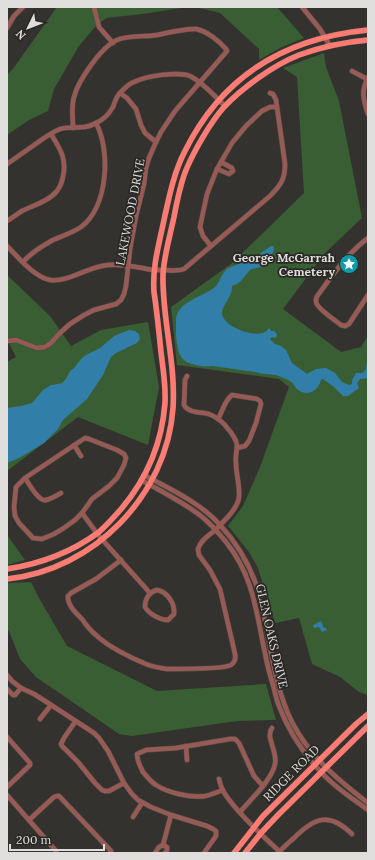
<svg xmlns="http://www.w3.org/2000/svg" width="375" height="860" viewBox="0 0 375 860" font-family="Lora,serif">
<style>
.green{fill:#3a5e33}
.water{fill:#317ea9}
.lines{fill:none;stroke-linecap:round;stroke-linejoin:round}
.minor-casing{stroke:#4f4e4a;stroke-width:5.5}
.major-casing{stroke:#4f4e4a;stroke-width:6}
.minor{stroke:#985a54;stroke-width:4.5}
.major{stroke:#fc7c74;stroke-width:5.5}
.labels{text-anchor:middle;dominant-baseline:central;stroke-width:3.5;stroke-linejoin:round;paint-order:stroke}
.street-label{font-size:12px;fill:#dfdedc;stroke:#2a2824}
.poi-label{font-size:12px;font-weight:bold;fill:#dfdedc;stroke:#2a2824;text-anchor:end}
</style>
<rect width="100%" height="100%" fill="#34322e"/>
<g class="green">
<path d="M57 7H189L142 14 106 18 95 27 79 46 54 89 48 111 29 120 7 135V75L13 69Z"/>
<path d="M195 7H277L304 38 280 48 259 60V49L220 13Z"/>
<path d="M324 53 326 67 339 101 362 218 325 253 283 309 341 352 361 347 368 336V695L359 692 340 677 312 664 299 618 275 623 258 568 249 552 228 526 243 506 260 467 289 387 279 379 177 365 171 307 231 264 304 193 297 77 283 68Z"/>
<path d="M7 275 50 316 71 346 101 330 148 322 159 387 148 445 78 417 7 471V362L16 357 7 339Z"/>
<path d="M7 535 25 560 7 565Z"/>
<path d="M31 582 39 598 67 646 157 691 266 684 276 720 237 721 132 736 119 734 36 677 20 659 9 631 7 630V583Z"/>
</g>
<g class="water">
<path d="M271 246H273L274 248C273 255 271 254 267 259 264 261 263 264 261 267L252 269 249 271 241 281 237 284 232 286C233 297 221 306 222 314 224 327 254 338 265 332 266 332 268 329 269 328L271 331H274L277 334 276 338 272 337 270 339 275 344 281 346 286 350 292 363 307 374 316 369 326 368 335 373 342 382 349 385 352 384V380L356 373H363L366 369 368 354V378L360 379 357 383 359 388 348 396H343L334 387 323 379 321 380C318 391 308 397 298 390 295 388 294 383 290 381 287 379 281 377 276 375 270 374 262 374 255 372 241 370 227 368 213 366 209 366 205 367 201 366 195 365 185 363 182 358 175 349 176 329 176 319 178 301 203 297 215 287 220 282 221 274 227 269 234 265 242 263 250 260 257 256 264 251 271 246Z"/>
<path d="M129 330 135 331 139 334 140 339 137 343 116 353 111 357 103 375 87 399 63 420 58 429 44 443 21 457 7 463V408L21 406 32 403 43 390 51 385 58 384 62 383 66 379 70 371 74 368 82 358 86 355 100 348 114 336Z"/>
<path d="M321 621 324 628H326L327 630 322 632 319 627 314 628 313 625Z"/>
</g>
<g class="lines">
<defs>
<g id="minor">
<path d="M94 7 99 27 113 43"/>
<path d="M302 7 320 29 330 46"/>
<path d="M7 28 14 16 23 7"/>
<path d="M352 71 367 79"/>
<path d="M368 77C361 91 363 99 368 114"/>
<path d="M120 93 127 98 136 109 141 125 145 133 156 142"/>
<path d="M7 164C17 157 27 150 37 143 44 138 52 132 60 129 72 125 82 131 96 123 103 120 109 114 113 107 115 102 116 97 120 93 124 89 128 84 134 82 146 76 178 71 190 76 204 83 214 96 225 106"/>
<path d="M217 169 229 174 233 171 232 168 221 162"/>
<path d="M7 221C12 218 17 214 22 211 34 205 49 201 57 191 60 187 62 182 63 177 67 158 60 149 51 134"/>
<path d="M368 238C348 253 333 274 318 295 317 296 316 299 316 301 315 307 336 321 341 325L345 326 349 324 368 295"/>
<path d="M7 246C18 257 34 277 50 280 67 283 89 266 108 265 124 263 139 268 154 270 157 270 160 270 163 270 170 270 176 272 184 269L270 196C281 185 285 179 285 164L276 100 273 94 270 93"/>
<path d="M211 246 203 236 200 227 207 194 217 169 232 143 246 126 262 111 270 107H276"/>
<path d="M23 262C31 253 42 246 53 240 62 236 72 233 81 227 108 207 111 151 96 123"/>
<path d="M7 341 16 340 37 348 45 347 51 343 60 333 70 324 84 315 94 310 116 304 121 300 124 294 126 286 130 249 136 216 144 184 146 168 149 158 156 142 161 132 175 111 227 51 226 49C219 41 207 31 196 29 186 28 167 33 157 35 144 37 129 35 117 40 101 47 78 81 74 97 71 107 73 118 73 128"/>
<path d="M218 419C223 411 224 401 232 395L257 399 260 401 261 404 256 423 249 441 245 446 237 448"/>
<path d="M85 438 89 439 117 450 124 454 126 458 124 465 117 478 109 486 92 499 82 513 75 520 64 528 54 534 42 539 33 538 19 523 15 516 14 507 16 487 25 478Z"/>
<path d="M74 445 81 456"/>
<path d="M144 475C170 489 201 503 220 525 236 542 248 562 256 584 260 595 262 606 264 616 271 651 276 690 292 722 310 757 337 779 368 803"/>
<path d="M25 478C29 484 39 502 46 500 51 499 56 496 61 493"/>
<path d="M141 480C159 490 177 499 194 511 207 519 217 531 226 542 254 577 256 612 265 653 267 664 270 675 273 685 275 692 276 699 279 706 288 730 303 753 321 772 334 787 352 798 368 810"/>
<path d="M82 513 99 536 150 593"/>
<path d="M121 560 96 579 71 593 68 596C67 605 76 613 82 619 86 625 91 631 96 635 107 646 131 658 146 664 153 667 160 668 167 669 177 669 225 669 231 665 235 662 236 659 235 654L220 589 210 570 199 555 198 549C200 541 208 536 214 531 222 523 238 509 239 497 240 486 236 474 236 463 235 457 237 451 237 445 236 437 229 430 224 424 220 420 214 416 209 414 201 412 188 413 184 405L185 380 187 376"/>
<path d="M157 590C168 592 175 604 174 614L168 620C160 620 149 614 145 607 145 599 149 592 157 590Z"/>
<path d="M7 675 12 681 21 688"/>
<path d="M7 689 13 695H15L21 688 34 694 45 701 94 733 99 738 108 751 124 783 132 794 138 800 151 807 171 815 207 826 213 829 216 831V836L204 853"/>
<path d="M40 719 51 705"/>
<path d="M75 722 64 738 61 744 62 746 78 762 95 783 102 790 105 791H109L124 783"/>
<path d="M7 737 30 763V765L7 787"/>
<path d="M186 746 187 760"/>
<path d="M219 779C220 783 221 787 223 791 237 813 262 835 281 853"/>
<path d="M223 790C217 792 211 795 205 796 191 798 168 793 156 785 151 782 147 777 143 772 140 766 137 761 137 754L146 750 176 748 230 739H235L239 743 254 776 263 786"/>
<path d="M7 795 56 851"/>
<path d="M240 812C250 800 272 780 275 764 278 752 265 737 272 728"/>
<path d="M133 817 142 803"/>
<path d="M29 820 54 797 57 796H59L111 851V853"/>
<path d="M163 845 171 815"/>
<path d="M155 853 159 847 163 845 167 847V850L165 853"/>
<path d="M278 853C283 848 288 843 294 838 314 818 329 811 352 834"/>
</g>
<g id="major">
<path d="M7 569C40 564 72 552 99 532 107 525 115 516 122 508 147 478 162 443 165 403 166 386 163 369 161 352 159 332 157 312 154 292 152 268 159 244 164 220 169 197 174 172 185 151 222 76 286 38 368 30"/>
<path d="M7 579C94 570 167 495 173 408 176 363 162 319 163 275 164 255 170 236 174 217 177 201 180 185 186 170 194 151 210 123 224 107 243 87 274 65 299 55 321 47 345 42 368 40"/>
<path d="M234 853 263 816 356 724 368 714"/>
<path d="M245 853 261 833 278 815 368 726"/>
</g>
</defs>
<use href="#minor" class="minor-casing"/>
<use href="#major" class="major-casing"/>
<use href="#minor" class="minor"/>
<use href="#major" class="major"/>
</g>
<defs>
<symbol id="sight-disc" viewBox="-11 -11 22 22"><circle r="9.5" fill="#0f9aa8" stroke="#2a2824"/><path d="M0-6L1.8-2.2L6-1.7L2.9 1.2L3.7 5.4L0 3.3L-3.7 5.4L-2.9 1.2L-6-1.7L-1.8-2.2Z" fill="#fff"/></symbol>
</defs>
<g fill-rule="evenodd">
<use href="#sight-disc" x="338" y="253" width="22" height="22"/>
</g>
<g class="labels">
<g class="street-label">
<text transform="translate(130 212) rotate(-79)">LAKEWOOD DRIVE</text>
<text transform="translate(272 636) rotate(77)">GLEN OAKS DRIVE</text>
<text transform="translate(291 773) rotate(-45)">RIDGE ROAD</text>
</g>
<g class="poi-label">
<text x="335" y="257">George McGarrah<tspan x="335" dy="14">Cemetery</tspan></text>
</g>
</g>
<rect width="375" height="860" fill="none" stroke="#dfdedc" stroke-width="16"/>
<g transform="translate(28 28) rotate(227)" stroke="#2a2824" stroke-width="3" paint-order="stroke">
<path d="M0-3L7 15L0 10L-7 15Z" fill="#dfdedc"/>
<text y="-6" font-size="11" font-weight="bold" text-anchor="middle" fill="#dfdedc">N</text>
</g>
<path d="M10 844v6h94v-6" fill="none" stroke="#dfdedc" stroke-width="2"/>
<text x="16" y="844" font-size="12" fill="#dfdedc" stroke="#2a2824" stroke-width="3" paint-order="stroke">200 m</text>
</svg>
